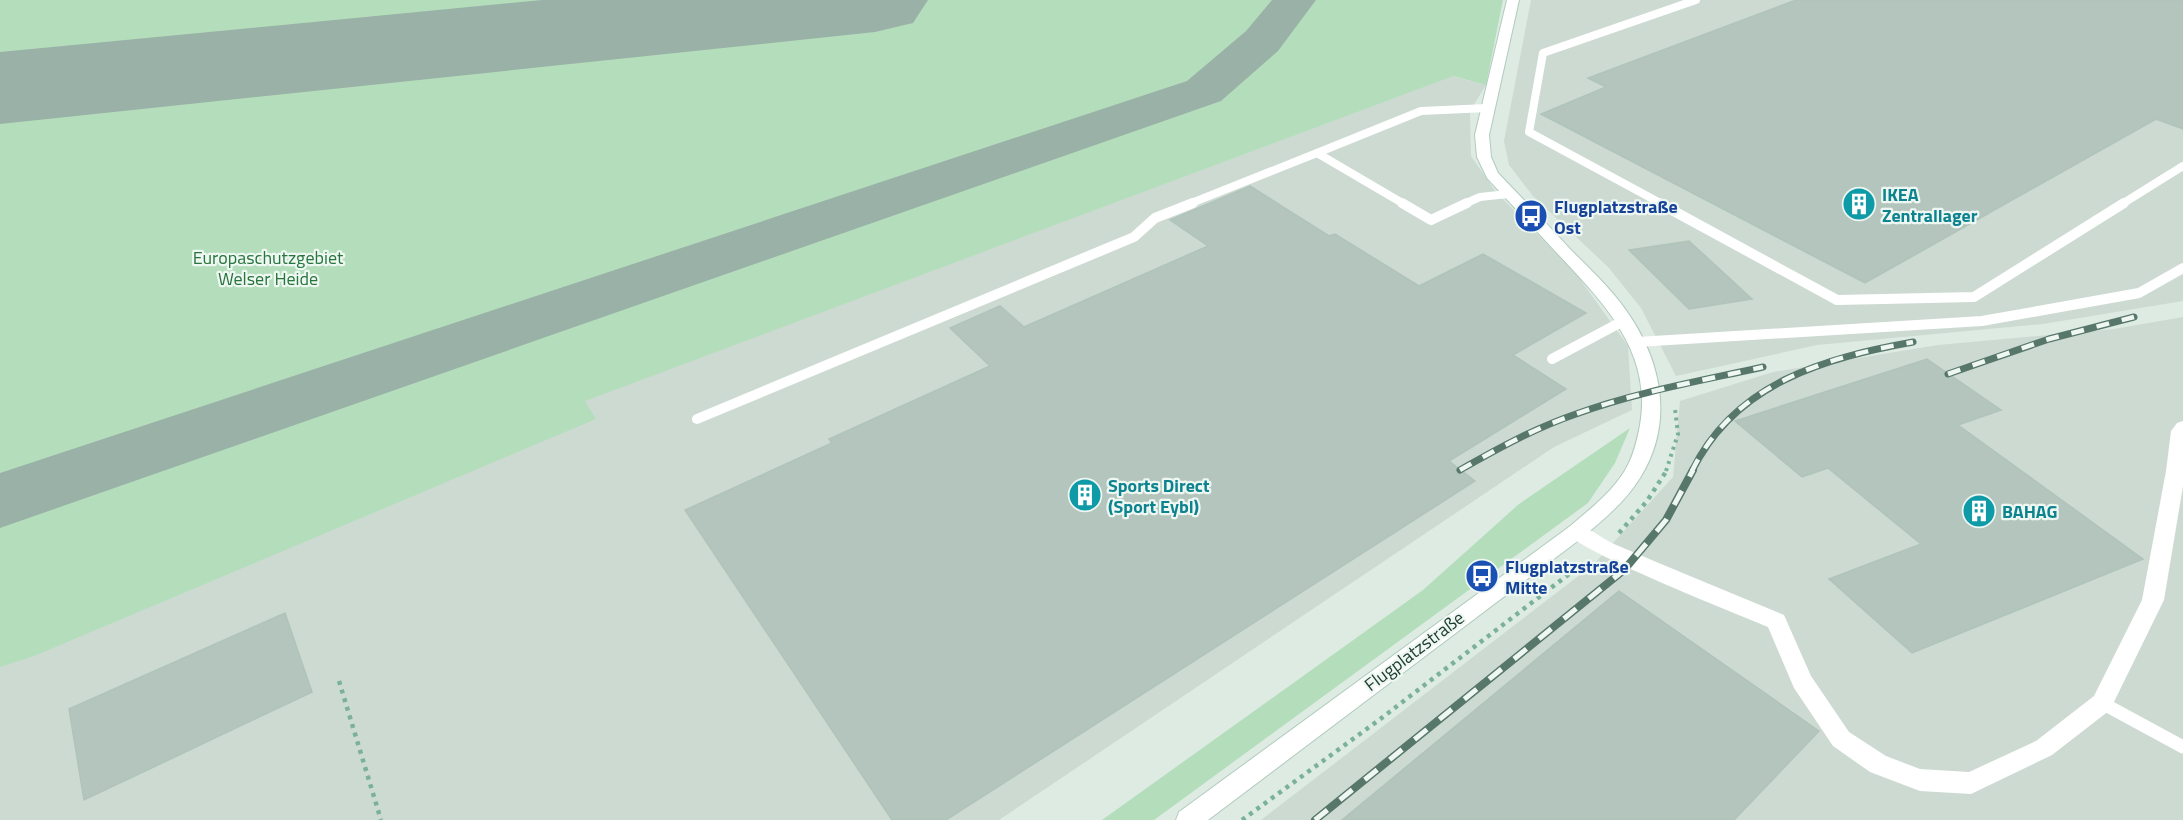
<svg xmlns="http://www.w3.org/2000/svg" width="2183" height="820" viewBox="0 0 2183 820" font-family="'Titillium Web',sans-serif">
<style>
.built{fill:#ccdad2}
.green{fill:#b4debb}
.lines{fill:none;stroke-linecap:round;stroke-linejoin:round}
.taxiway{fill:#9ab1a7;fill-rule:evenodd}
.runway{fill:#9ab1a7;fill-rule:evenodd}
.building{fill:#b3c5bc;stroke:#b0c4ba;stroke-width:1.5}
.secondary-casing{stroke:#b0cbbe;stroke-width:2}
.path-far1{stroke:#7bb19a;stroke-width:4;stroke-dasharray:3 4.5;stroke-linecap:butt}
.path{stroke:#7bb19a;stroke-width:4.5;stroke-dasharray:4 5;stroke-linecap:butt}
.lane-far2{stroke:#fff;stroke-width:8}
.lane-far1{stroke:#fff;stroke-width:10}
.lane{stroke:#fff;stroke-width:13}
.street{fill:#fff;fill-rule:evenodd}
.secondary{fill:#fff;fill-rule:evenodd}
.rail-far1-casing{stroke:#58776b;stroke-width:7}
.rail-casing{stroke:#58776b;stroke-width:8}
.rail-far1{stroke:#eef7f2;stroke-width:4.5;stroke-dasharray:13;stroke-linecap:butt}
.rail{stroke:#eef7f2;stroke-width:5;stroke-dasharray:16;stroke-linecap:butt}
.labels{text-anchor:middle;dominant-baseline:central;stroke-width:4.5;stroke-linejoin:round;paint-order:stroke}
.culture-label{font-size:18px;font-weight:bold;fill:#0d838f;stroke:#eef7f2;text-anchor:start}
.transit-label{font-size:18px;font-weight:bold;fill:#164399;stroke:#eef7f2;text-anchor:start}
.park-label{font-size:18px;fill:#26753c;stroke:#eef7f2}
.street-label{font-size:18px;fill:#1e3b30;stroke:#eef7f2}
</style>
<rect width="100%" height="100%" fill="#ddebe3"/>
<g class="built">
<path d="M0 0 1448 75 1486 85 1470 111 1471 156 1495 191 1577 275 1628 346 1632 410 1554 447 999 820H0Z"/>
<path d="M1531 0H2183V301L2043 324 1817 345 1676 376 1641 308 1609 268 1533 196 1509 165 1504 141Z"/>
<path d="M2183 317V820H1261L1594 564 1673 477 1680 401 1773 372 1938 345 2114 329Z"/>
</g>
<g class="green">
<path d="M0 0H1503L1486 85 1453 76 585 401 596 419 34 656 0 667Z"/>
<path d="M1630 428 1615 463 1588 503 1154 820H1102L1423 590 1519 504Z"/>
</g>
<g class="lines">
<path class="taxiway" d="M1272 0H1316L1278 51 1221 101 0 528V473L1187 81 1246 31Z"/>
<path class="runway" d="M542 0H928L913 23 875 32 0 124V52Z"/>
</g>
<g class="building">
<path d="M1796 0H2183V129L2156 119 1865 283 1541 114 1606 87 1588 78Z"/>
<path d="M1250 186 1329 236 1335 234 1419 286 1483 254 1586 313 1513 355 1566 389 1449 461 1475 481 946 820H892L685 510 832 443 829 439 990 366 950 328 1000 306 1024 327 1208 246 1170 220Z"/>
<path d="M1689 241 1752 299 1689 309 1629 250Z"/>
<path d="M1927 359 2001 410 1958 425 2143 559 1912 653 1829 579 1921 544 1828 468 1802 477 1735 421Z"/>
<path d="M1619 591 1819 731 1734 820H1342Z"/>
<path d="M285 613 312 692 84 800 69 709Z"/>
</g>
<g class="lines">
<defs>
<path id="secondary" d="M1507 0H1519L1489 135 1491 157 1498 173C1523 199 1547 224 1571 250 1586 265 1602 280 1615 296 1659 349 1678 417 1640 478 1625 502 1604 519 1583 537L1208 820H1176L1179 812 1569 527C1589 510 1610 494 1624 472 1633 458 1637 441 1640 425 1653 351 1602 301 1556 252 1533 227 1510 203 1487 178L1477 157 1475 135Z"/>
</defs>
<use href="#secondary" class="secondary-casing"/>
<path class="path-far1" d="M1666 471 1678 434 1675 409"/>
<g class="path">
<path d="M1619 533 1647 501 1667 470"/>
<path d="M339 681 381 820"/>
<path d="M1242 820 1379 720 1586 561"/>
</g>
<g class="lane-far2">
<path d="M1189 204 1317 153"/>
<path d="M1404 204 1317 153 1421 111 1487 108"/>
<path d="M1464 204 1480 197 1508 194"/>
<path d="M1662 204 1529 132 1543 53 1696 0"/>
<path d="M2122 204 2183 166"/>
</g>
<g class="lane-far1">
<path d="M1402 203 1431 220 1467 203"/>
<path d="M1659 203 1837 300 1974 297 2124 203"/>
<path d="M1637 342 1982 321 2139 293 2183 268"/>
<path d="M1552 359 1625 320"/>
<path d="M697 419 1134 237 1155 218 1193 203"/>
</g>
<path class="lane" d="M2102 703 2183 747"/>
<path class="street" d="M2183 421V486L2164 600 2110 710 2052 755 1971 794 1920 791 1870 772 1833 746 1794 688 1768 627C1737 614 1577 551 1566 532L1569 527C1585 522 1600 538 1614 544 1670 568 1727 591 1784 615L1811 676 1849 732 1886 756 1920 769 1969 772 2036 741 2094 696 2142 600 2166 471 2171 431 2177 423Z"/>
<use href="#secondary" class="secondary"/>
<defs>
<g id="rail-far1">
<path d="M1948 374 2049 339 2134 317"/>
<path d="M1460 470C1497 449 1535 428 1576 414 1636 392 1700 381 1763 367"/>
<path d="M1692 471C1735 383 1824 358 1913 342"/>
</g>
<path id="rail" d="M1315 820 1624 570 1666 520 1693 470"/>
</defs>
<use href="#rail-far1" class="rail-far1-casing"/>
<use href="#rail" class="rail-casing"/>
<use href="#rail-far1" class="rail-far1"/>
<use href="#rail" class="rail"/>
</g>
<defs>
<symbol id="building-disc" viewBox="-11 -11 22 22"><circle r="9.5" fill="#0f9aa8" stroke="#eef7f2"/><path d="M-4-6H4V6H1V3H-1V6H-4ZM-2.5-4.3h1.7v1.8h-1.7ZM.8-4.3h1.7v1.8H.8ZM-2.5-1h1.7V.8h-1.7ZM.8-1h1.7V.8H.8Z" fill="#fff"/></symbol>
<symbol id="bus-disc" viewBox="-11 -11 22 22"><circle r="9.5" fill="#1a4fb4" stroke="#eef7f2"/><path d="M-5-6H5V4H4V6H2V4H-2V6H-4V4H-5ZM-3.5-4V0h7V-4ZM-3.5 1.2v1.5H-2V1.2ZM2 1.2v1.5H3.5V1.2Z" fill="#fff"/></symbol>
</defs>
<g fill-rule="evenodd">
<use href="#building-disc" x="1840" y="185" width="38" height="38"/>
<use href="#bus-disc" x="1512" y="197" width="38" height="38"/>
<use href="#building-disc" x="1066" y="476" width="38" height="38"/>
<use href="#building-disc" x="1960" y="492" width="38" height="38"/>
<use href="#bus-disc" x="1463" y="557" width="38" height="38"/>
</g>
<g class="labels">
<g class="culture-label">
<text x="1882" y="194">IKEA<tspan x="1882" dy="21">Zentrallager</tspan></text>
<text x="1108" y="485">Sports Direct<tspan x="1108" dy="21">(Sport Eybl)</tspan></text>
<text x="2002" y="511">BAHAG</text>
</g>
<g class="transit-label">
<text x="1554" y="206">Flugplatzstraße<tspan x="1554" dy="21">Ost</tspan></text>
<text x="1505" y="566">Flugplatzstraße<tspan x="1505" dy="21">Mitte</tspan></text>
</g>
<g class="park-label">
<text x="268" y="257">Europaschutzgebiet<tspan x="268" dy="21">Welser Heide</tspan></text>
</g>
<g class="street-label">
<text transform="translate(1414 651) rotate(-37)">Flugplatzstraße</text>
</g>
</g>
</svg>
